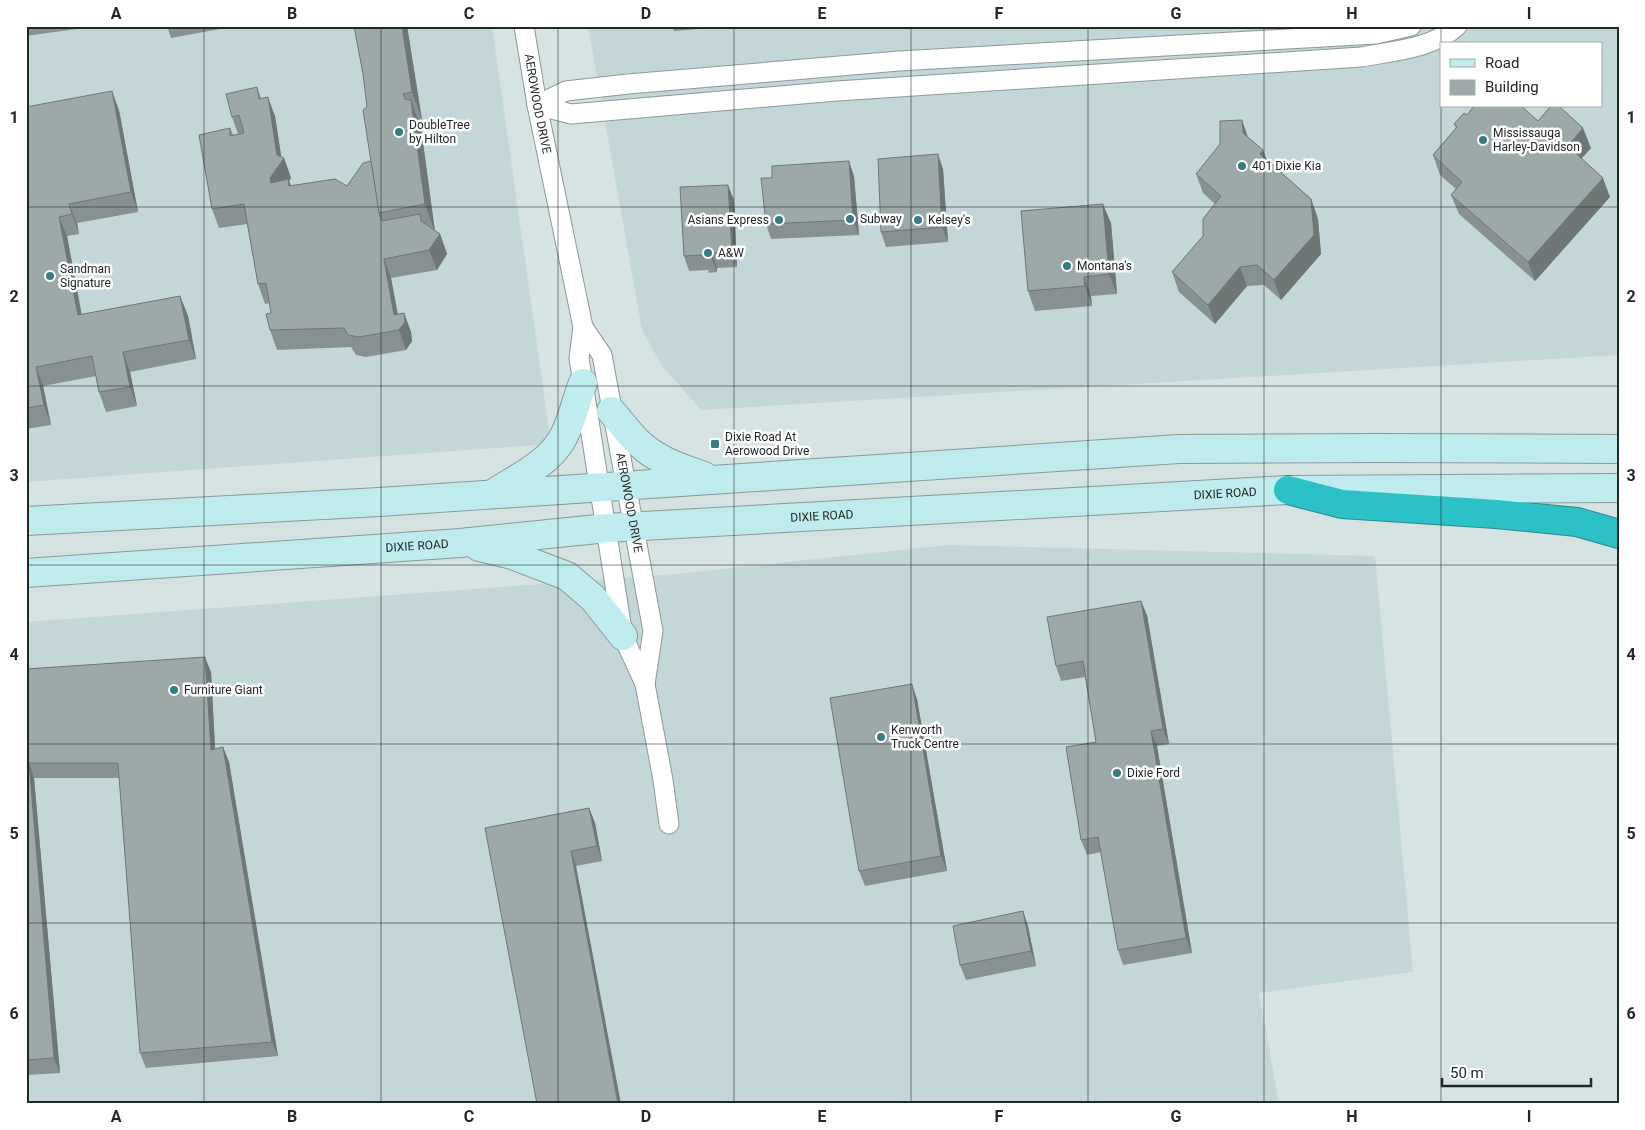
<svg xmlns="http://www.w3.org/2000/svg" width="1645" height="1130" viewBox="0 0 1645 1130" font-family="Roboto,sans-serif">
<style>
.built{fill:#c3d7d8;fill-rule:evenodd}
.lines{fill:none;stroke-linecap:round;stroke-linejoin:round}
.minor-casing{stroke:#8d9999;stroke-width:21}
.secondary-casing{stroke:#8d9999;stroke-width:30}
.motorway-casing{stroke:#288b8e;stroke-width:30}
.minor{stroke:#fff;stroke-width:19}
.secondary{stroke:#bfecee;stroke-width:28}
.motorway{stroke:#2bc1c6;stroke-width:28}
.wall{fill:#879191}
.shaded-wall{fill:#6e7676}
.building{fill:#9da9a9;stroke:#6e7676}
.grid{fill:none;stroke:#222727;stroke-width:1;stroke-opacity:0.55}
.poi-dot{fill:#347d80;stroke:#fff;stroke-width:2}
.labels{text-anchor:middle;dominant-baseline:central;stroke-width:5;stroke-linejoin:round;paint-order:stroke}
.street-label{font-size:12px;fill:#222727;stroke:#fff}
.poi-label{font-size:12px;fill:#222727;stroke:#fff;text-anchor:start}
.neatline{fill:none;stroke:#222727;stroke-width:2}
.grid-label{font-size:16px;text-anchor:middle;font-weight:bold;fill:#222727}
</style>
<rect width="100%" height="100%" fill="#d6e3e3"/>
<g class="built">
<path d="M26 26H492L551 444 26 482Z"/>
<path d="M588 26H1619V355L701 410 662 366 642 330ZM1441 44H1601V106H1441Z"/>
<path d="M948 545 1375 556 1413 972 1259 993 1279 1104H26V622L676 574Z"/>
</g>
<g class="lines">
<defs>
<g id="minor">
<path id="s1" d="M524 26 537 105 583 327 579 358 623 636 645 684 663 780 669 824"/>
<path d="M537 105 571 114 837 91 1361 57C1393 51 1432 49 1457 26"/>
<path d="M537 105 566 91 628 84 899 61 1376 34 1411 26"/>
<path id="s2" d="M583 327 602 355 653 631 645 684"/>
</g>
<g id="secondary">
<path d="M611 411C621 422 630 435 640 444 658 461 682 468 704 476"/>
<path d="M494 493C517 478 546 465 561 441 572 424 575 402 583 383"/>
<path d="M26 521 379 502 1179 449 1378 448 1619 449"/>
<path d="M479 547 512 555 567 576 593 598 623 636"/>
<path id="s3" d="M26 573 460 543 607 528 1288 490 1619 488"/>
</g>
<path id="motorway" d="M1288 490 1342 504 1496 514 1577 522 1619 534"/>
</defs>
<use href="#minor" class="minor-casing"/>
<use href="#secondary" class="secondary-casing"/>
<use href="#motorway" class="motorway-casing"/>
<use href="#minor" class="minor"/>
<use href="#secondary" class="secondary"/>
<use href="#motorway" class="motorway"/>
</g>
<g class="wall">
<path d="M26 26H98L26 36Z"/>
<path d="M167 26H236L171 38Z"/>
<path d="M407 26 422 120 418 121 421 128 435 231 440 234 447 254 437 270 391 278 398 314 404 313 411 332 412 341 406 350 366 357 356 355 351 347 277 350 270 330 271 313 270 303 265 304 258 284 247 224 219 228 212 209 230 128 233 135 238 134 232 117 257 87 261 98 275 116 281 157 284 158 291 178 289 181 291 186H347L371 161 367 107Z"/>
<path d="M672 26H738L674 31Z"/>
<path d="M26 107 119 110 138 212 77 223 79 234 67 236 82 315 180 296 188 316 196 359 130 372 137 406 106 412 99 392 96 376 43 386 51 425 26 429Z"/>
<path d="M1467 115 1538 121 1591 148 1581 158 1610 197 1535 281 1459 214 1451 195 1456 189 1440 175 1433 155 1456 128 1454 124Z"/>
<path d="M1248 137 1263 150 1266 159 1311 199 1318 219 1321 254 1281 300 1264 285 1247 286 1215 324 1179 292 1172 272 1203 236 1215 204 1203 193 1196 174Z"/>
<path d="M943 169 948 242 886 247 881 232Z"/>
<path d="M854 176 859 235 771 239 766 224Z"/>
<path d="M734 200 737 267 717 268V272L709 273 708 270 689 271 684 256Z"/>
<path d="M1111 223 1117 294 1091 296 1092 306 1035 311 1028 291Z"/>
<path d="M1147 615 1169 744 1157 746 1192 953 1123 965 1118 950 1101 852 1087 855 1081 840 1096 742 1085 677 1061 681 1056 666Z"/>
<path d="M26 669 211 672 215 749 223 747 229 762 278 1056 146 1068 140 1053 119 778H34L60 1073 26 1075Z"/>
<path d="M917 699 947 871 865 886 859 871Z"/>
<path d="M589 808 595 823 602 861 576 866 485 828Z"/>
<path d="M1028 926 1036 966 966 980 960 965Z"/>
</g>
<g class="shaded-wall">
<path d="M402 26H407L422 120 412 92Z"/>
<path d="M112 91 119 110 138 212 131 192Z"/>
<path d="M403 94 414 124 411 100 421 128 435 232 425 204Z"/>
<path d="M268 97 275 116 282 161 284 158 291 178 289 181 296 198 271 183 270 178 277 155Z"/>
<path d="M1242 120 1249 140 1243 133Z"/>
<path d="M1583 128 1591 148 1575 166 1568 146Z"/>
<path d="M1263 150 1270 169 1260 154Z"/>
<path d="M938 154 943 169 948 242 942 227Z"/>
<path d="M849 161 854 176 859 235 853 220Z"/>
<path d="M1603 178 1610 197 1535 281 1528 262Z"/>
<path d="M728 185 734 200 737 267 732 252Z"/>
<path d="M1311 199 1318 219 1321 254 1281 300 1274 280Z"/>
<path d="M69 204 77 223 79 234 72 214Z"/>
<path d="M1103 204 1111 223 1117 294 1109 274Z"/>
<path d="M59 217 67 236 85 335 78 315Z"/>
<path d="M440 234 447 254 437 270 429 250Z"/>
<path d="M712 253 717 268V272L711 257Z"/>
<path d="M384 259 391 278 400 329 404 313 411 332 412 341 406 350 394 315Z"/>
<path d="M1240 267 1247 286 1215 324 1208 305Z"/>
<path d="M1084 277 1091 296 1092 306 1085 286Z"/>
<path d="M180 296 188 316 196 359 189 340Z"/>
<path d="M123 352 130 372 137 406 130 387Z"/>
<path d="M36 367 43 386 51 425 44 405Z"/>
<path d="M1141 601 1147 615 1169 744 1163 729Z"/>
<path d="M205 657 211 672 216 765 211 750Z"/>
<path d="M912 684 917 699 947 871 941 856Z"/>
<path d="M1151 731 1157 746 1192 953 1186 938Z"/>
<path d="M223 747 229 762 278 1056 272 1042Z"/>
<path d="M29 763 34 778 60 1073 54 1058Z"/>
<path d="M589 808 595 823 602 861 597 846Z"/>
<path d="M571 851 576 866 621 1104H618Z"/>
<path d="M1023 911 1028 926 1036 966 1031 951Z"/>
</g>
<g class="building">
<path d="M354 26H402L412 92 403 94 405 99 411 100 425 204 379 213 363 110 367 107 363 74Z"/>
<path d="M257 87 259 99 268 97 277 155 284 158 270 178 271 183 288 179 289 186 335 179 347 186 363 163 371 161 379 213 382 221 420 214 421 221 440 234 429 250 384 259 394 315 404 313 405 322 399 330 359 337 348 335 344 328 270 330 266 314 271 313 266 283 258 284 244 204 212 209 199 135 230 128V136L244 133 239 115 232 117 226 94Z"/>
<path d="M112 91 131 192 69 204 72 214 59 217 78 315 180 296 189 340 123 352 130 387 99 392 92 356 36 367 44 405 26 408V107Z"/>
<path d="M1474 106H1521L1538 121 1551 106H1559L1583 128 1568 146 1603 178 1528 262 1451 195 1462 182 1433 155 1457 127 1454 124 1464 113 1467 115Z"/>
<path d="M1242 120 1243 133 1263 150 1260 154 1311 199 1314 235 1274 280 1257 265 1240 267 1208 305 1172 272 1203 236V219L1221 196 1196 174 1220 144V121Z"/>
<path d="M938 154 942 227 881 232 878 159Z"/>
<path d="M849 161 853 220 766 224 761 178H772V166Z"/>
<path d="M728 185 732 252 712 253 711 257 704 258 702 255 684 256 680 187Z"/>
<path d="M1103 204 1109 274 1084 277 1085 286 1028 291 1021 211Z"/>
<path d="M1141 601 1163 729 1151 731 1186 938 1118 950 1098 837 1081 840 1066 747 1096 742 1083 661 1056 666 1047 617Z"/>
<path d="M205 657 211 750 223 747 272 1042 140 1053 118 763H29L54 1058 26 1060V669Z"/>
<path d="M912 684 941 856 859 871 830 698Z"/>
<path d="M589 808 597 846 571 851 618 1104H537L485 828Z"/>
<path d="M1023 911 1031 951 960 965 953 926Z"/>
</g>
<path class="grid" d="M204 26V1104M381 26V1104M558 26V1104M734 26V1104M911 26V1104M1088 26V1104M1264 26V1104M1441 26V1104M26 207H1619M26 386H1619M26 565H1619M26 744H1619M26 923H1619"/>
<g class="poi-dot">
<circle cx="399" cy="132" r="5"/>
<circle cx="1483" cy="140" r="5"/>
<circle cx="1242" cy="166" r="5"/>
<circle cx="850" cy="219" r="5"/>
<circle cx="779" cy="220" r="5"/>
<circle cx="918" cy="220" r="5"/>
<circle cx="708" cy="253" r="5"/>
<circle cx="1067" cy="266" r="5"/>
<circle cx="50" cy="276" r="5"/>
<rect x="710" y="439" width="10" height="10" rx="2.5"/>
<circle cx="174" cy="690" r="5"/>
<circle cx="881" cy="737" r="5"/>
<circle cx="1117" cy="773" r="5"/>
</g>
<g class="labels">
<g class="street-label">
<text stroke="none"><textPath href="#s1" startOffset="79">AEROWOOD DRIVE</textPath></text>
<text stroke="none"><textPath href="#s3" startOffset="1202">DIXIE ROAD</textPath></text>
<text stroke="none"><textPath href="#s2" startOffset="184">AEROWOOD DRIVE</textPath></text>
<text stroke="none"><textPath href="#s3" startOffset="798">DIXIE ROAD</textPath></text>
<text stroke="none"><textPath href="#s3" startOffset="392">DIXIE ROAD</textPath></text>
</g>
<g class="poi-label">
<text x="409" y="125">DoubleTree<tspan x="409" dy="14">by Hilton</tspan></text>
<text x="1493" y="133">Mississauga<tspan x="1493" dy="14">Harley-Davidson</tspan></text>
<text x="1252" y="166">401 Dixie Kia</text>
<text x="860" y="219">Subway</text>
<text x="769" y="220" text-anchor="end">Asians Express</text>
<text x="928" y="220">Kelsey's</text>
<text x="718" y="253">A&amp;W</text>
<text x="1077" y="266">Montana's</text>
<text x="60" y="269">Sandman<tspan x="60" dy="14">Signature</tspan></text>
<text x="725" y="437">Dixie Road At<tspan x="725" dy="14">Aerowood Drive</tspan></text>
<text x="184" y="690">Furniture Giant</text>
<text x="891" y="730">Kenworth<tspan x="891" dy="14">Truck Centre</tspan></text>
<text x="1127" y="773">Dixie Ford</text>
</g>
</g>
<rect width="1645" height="1130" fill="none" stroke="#ffffff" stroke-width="55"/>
<rect x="1440" y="42" width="162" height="65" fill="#ffffff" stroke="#a7a9a9"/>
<rect x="1450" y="59" width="25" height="8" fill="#bfecee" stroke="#a7a9a9"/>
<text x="1485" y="68" font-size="15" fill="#222727">Road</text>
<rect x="1450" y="80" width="25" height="15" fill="#9da9a9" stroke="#a7a9a9"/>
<text x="1485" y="92" font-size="15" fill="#222727">Building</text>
<path d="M1442 1078v8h149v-8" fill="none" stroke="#222727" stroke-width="2.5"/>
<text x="1450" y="1078" font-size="15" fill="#222727" stroke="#ffffff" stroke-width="4" paint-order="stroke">50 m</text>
<rect x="28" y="28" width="1590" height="1074" class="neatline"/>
<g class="grid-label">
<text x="116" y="19">A</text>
<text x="292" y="19">B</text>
<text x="469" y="19">C</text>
<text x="646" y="19">D</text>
<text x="822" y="19">E</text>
<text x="999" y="19">F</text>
<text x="1176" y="19">G</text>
<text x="1352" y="19">H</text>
<text x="1529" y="19">I</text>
<text x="14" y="123">1</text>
<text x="1631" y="123">1</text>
<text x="14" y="302">2</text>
<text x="1631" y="302">2</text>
<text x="14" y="481">3</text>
<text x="1631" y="481">3</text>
<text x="14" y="660">4</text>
<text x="1631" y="660">4</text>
<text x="14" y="839">5</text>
<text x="1631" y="839">5</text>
<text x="14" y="1019">6</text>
<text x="1631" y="1019">6</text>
<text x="116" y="1122">A</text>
<text x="292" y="1122">B</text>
<text x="469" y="1122">C</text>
<text x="646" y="1122">D</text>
<text x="822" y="1122">E</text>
<text x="999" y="1122">F</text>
<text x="1176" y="1122">G</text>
<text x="1352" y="1122">H</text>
<text x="1529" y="1122">I</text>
</g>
</svg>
